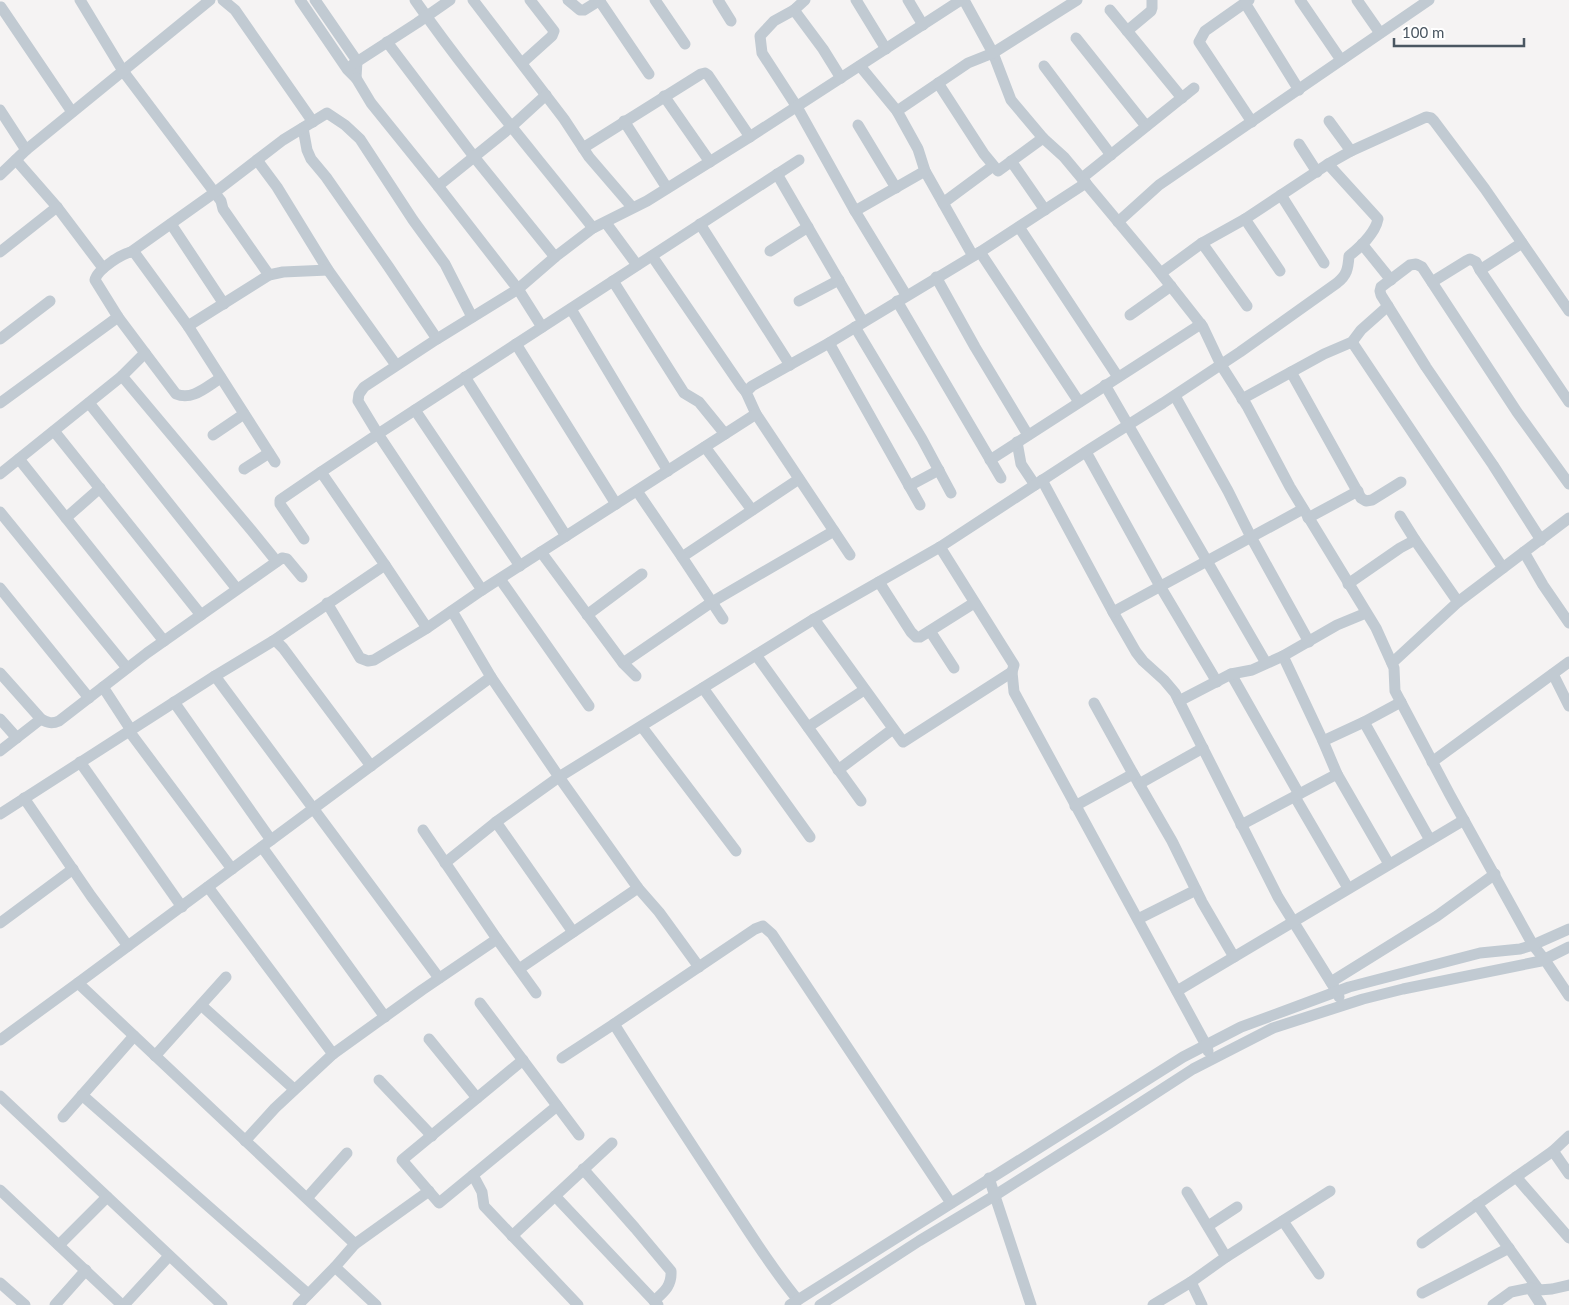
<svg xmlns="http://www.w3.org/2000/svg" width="1569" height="1305" viewBox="0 0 1569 1305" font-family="Lato,sans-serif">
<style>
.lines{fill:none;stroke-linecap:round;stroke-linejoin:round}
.minor{stroke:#c1cad2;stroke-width:11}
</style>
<rect width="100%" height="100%" fill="#f5f3f3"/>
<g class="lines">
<g class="minor">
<path d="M80 0 123 71 221 201 223 209 269 275"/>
<path d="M223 0 235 10 313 122"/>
<path d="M300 0 347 69 356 78 357 61 315 0"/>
<path d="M415 0C470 79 533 152 593 228"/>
<path d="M473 0 564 119 589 157 632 207"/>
<path d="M568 0 580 10H584L600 0"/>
<path d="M599 0 649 74"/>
<path d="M655 0 685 44"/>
<path d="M718 0 731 21"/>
<path d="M856 0 886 49"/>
<path d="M908 0 923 25"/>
<path d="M964 0 993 53 1011 100 1043 138 1064 157 1155 266 1203 327 1221 365 1247 406 1290 487 1376 628 1394 668 1395 691 1450 795 1533 945 1545 960 1569 996"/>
<path d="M1249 0 1205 31 1199 42 1252 122"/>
<path d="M1300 0 1341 60"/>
<path d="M1357 0 1380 33"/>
<path d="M1245 3 1299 90"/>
<path d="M1 7 72 112"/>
<path d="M794 10 805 0"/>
<path d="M1110 10 1182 98"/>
<path d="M1127 31 1151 11 1152 8V0"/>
<path d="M1076 38 1146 126"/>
<path d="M387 42 475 158 555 257"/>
<path d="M522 63 552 36 554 31 530 0"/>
<path d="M352 65 417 23 450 0"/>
<path d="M860 66 897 111 968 63 993 53 1077 0"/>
<path d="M1044 66 1111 155"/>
<path d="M356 78 371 103 438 186 518 289 542 327"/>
<path d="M841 78 823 49 794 10 774 21 760 36 762 53 797 107 855 211"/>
<path d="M938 83 984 154 998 171 1043 138"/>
<path d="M664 96 710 162"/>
<path d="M0 110 26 150"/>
<path d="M897 111 918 149 925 171 973 256"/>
<path d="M624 121 667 188"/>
<path d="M1329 121 1351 151"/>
<path d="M858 125 896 188"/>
<path d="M303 128 307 150 311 159 326 177 388 266 437 339"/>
<path d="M1299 144 1317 172"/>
<path d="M583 148 701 74 705 73 708 75 750 137"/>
<path d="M16 160 57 207 103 268"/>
<path d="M257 160 277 187 328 270 396 365"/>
<path d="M799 160 378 434 358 401 359 394 364 387 437 339 518 289 555 257 593 228 647 201 748 138 961 0"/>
<path d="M1011 161 1045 210"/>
<path d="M777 174 863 322"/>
<path d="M0 175 26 150 210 0"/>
<path d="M1082 178 1194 88"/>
<path d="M438 186 511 127 546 95"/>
<path d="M1281 195 1324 263"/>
<path d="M943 203 993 166"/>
<path d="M1245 219 1280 271"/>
<path d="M1118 222 1159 185 1429 0"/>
<path d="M606 223 637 265"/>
<path d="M171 224 224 304"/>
<path d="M700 224 790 365"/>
<path d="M1019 227 1118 377"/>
<path d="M1202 243 1247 306"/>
<path d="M1362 244 1391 280"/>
<path d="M770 251 808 227"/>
<path d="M0 252 57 207"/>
<path d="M131 252 214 193 283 140 327 113 345 125 360 139 413 220 445 264 472 317"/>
<path d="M980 252 1079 402"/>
<path d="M652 256 741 386 746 392"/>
<path d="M1480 270 1522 243"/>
<path d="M1161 273 1202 243 1245 219 1328 164 1351 151 1426 117 1431 118 1434 121 1485 189 1569 311"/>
<path d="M936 277 975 347 1028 435"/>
<path d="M613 281 684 393 699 402 725 434"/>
<path d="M1432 282 1466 261 1470 259 1476 262 1480 270 1569 402"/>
<path d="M906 295 855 211 925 171"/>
<path d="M799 301 839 280"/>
<path d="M897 301 1001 478"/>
<path d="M571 309 668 471"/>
<path d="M1130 315 1171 286"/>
<path d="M188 326 275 462"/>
<path d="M855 327 922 439 951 493"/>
<path d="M0 339 50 301"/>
<path d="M1352 342 1503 568"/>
<path d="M829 343 920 505"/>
<path d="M516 344 616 504"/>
<path d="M145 353 176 394C193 401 207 386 221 378"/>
<path d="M1291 372 1361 498 1366 501 1372 500 1401 482"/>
<path d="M122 376 252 531 273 557 276 562"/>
<path d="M465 377 566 536"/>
<path d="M1105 385 1266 663"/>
<path d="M1175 396 1228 491 1251 537 1309 642"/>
<path d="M1242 399 1324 354 1352 342 1361 330 1388 306"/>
<path d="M0 403 118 317"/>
<path d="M89 403 237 589"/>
<path d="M415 410 520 566"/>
<path d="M54 431 201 615"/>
<path d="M213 435 244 414"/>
<path d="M1017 442 1021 464 1035 485"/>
<path d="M705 447 752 510"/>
<path d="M1086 452 1160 586 1217 682"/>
<path d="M19 459 164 641"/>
<path d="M990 460 1201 324"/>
<path d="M244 469 269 453"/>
<path d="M321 472 378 434 482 590 427 628 374 660 368 661 360 658 327 603"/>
<path d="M0 474 122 376 145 353 118 317 95 280C97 270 124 251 134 252L188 326 269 275 283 272 328 270"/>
<path d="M1042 480 1113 612 1136 652 1143 661 1164 680 1175 693 1278 897 1337 992 1339 997"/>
<path d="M909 486 939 470"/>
<path d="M637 491 682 557 799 479"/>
<path d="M0 512 127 668"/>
<path d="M1400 516 1415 540"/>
<path d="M66 518 100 488"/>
<path d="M1308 518 1358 491"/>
<path d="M1541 540 1493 465 1426 367 1381 295 1380 291 1381 287 1410 265 1416 264 1422 267 1517 412 1569 484"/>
<path d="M940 547 1014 665 1012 672 1014 692 1206 1045 1208 1051"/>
<path d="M541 552 623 663 636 676"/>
<path d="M1524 552 1569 518"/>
<path d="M850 555 756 414 746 392 752 386 829 343 980 252 1086 183"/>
<path d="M682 557 723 619"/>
<path d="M385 565 427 628"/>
<path d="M500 579 589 706"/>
<path d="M879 582 911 632 916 637H920L974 603"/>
<path d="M1348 584 1400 548 1415 540 1458 602"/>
<path d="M0 588 89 698"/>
<path d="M482 590 756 414"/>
<path d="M452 611 491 677 559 777 638 888 659 912 699 967"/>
<path d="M1113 612 1303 509"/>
<path d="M587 615 642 574"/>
<path d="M814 619 903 742 1012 672"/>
<path d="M930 631 954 668"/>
<path d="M273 641 385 565 321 472 280 500V504L304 539"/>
<path d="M756 655 861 801"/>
<path d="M1283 656 1323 741 1364 722 1401 702"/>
<path d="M623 663 712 602 834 531"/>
<path d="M1392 663 1458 602 1524 552 1543 585 1569 623"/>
<path d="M0 673 41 719C48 723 52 724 59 721L147 653 282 558 287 559 302 577"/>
<path d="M1231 674 1299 794"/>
<path d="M1553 674 1569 706"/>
<path d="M215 676 439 978"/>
<path d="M103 687 131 730"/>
<path d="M703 688 810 837"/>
<path d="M1179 701 1231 674 1252 670 1283 656 1337 625 1366 613"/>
<path d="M174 702 271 840"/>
<path d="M1094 703 1131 770 1172 841 1202 902 1234 957"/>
<path d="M0 719 17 738"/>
<path d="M1364 722 1430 840"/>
<path d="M642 727 736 851"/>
<path d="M808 727 864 690"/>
<path d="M129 731 232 869"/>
<path d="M1323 741 1337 774"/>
<path d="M0 751 41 719"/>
<path d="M80 762 182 907"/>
<path d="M1432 762 1569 662"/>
<path d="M838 770 893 729"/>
<path d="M1139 784 1203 748"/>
<path d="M1295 797 1348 888"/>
<path d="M24 798 91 896 128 946"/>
<path d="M1075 806 1133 774"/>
<path d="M0 814 215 676 273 641H276L283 648 371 766"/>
<path d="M496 822 573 932"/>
<path d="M1241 825 1337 774 1389 864"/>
<path d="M423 830 497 939 536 993"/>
<path d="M262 847 385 1017"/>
<path d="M445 863 496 822 559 777 814 619 940 547 1090 449 1163 403 1240 352 1337 283C1347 275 1348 269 1349 256 1360 247 1375 234 1378 219L1328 164"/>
<path d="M208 887 333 1054"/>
<path d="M1138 919 1196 890"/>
<path d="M0 923 73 869"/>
<path d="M519 969 638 888"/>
<path d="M1331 982 1437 916 1495 874"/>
<path d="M78 983 355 1244 335 1267 376 1305"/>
<path d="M1177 991 1464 820"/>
<path d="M480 1003 579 1135"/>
<path d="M201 1005 294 1089"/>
<path d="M614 1024 755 929 763 926 772 934 951 1203"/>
<path d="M429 1039 477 1098"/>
<path d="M0 1040 78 983 491 677"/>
<path d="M155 1056 226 977"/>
<path d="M562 1058 614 1024C651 1083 689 1141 728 1200 750 1233 772 1269 798 1300"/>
<path d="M523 1060 402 1160 439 1203 557 1106"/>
<path d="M379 1080 432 1136"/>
<path d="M82 1095 308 1294"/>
<path d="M0 1096 222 1305"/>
<path d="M63 1117 134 1036"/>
<path d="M245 1141 275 1108 333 1054 422 990 497 939"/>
<path d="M1553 1151 1569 1174"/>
<path d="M583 1169 635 1228 671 1271C672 1286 664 1292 654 1301"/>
<path d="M473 1175 482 1192 484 1206 578 1305"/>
<path d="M1516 1177 1569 1238"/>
<path d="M989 1178 1031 1305"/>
<path d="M0 1190 122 1305"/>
<path d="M1187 1192 1226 1257"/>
<path d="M555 1196 658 1305"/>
<path d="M307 1198 347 1153"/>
<path d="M1477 1204 1539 1290"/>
<path d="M1283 1221 1319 1274"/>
<path d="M1208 1226 1237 1207"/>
<path d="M512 1236 612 1143"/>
<path d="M1422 1243 1553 1151 1569 1136"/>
<path d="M355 1244 429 1191"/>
<path d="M59 1245 107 1197"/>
<path d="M1191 1282 1226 1257 1330 1191"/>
<path d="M0 1283 25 1305"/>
<path d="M1530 1288 1541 1305"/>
<path d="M1422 1293 1509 1248"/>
<path d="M55 1305 86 1270"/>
<path d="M124 1305 169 1256"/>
<path d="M298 1305 335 1267"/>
<path d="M790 1305 1183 1057 1241 1027 1349 987 1480 953 1520 949 1533 945 1569 929"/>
<path d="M820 1305 919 1241 994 1196 1108 1124 1193 1069 1273 1028 1363 999 1403 989 1541 961 1569 947"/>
<path d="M1153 1305 1191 1282 1202 1305"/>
<path d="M1493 1305 1511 1292 1530 1288 1539 1290 1552 1289 1569 1285"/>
</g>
</g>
<path d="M1394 38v8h130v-8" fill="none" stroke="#4a5661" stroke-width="2.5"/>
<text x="1402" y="38" font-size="15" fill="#4a5661" stroke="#ffffff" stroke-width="4" paint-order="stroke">100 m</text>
</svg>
